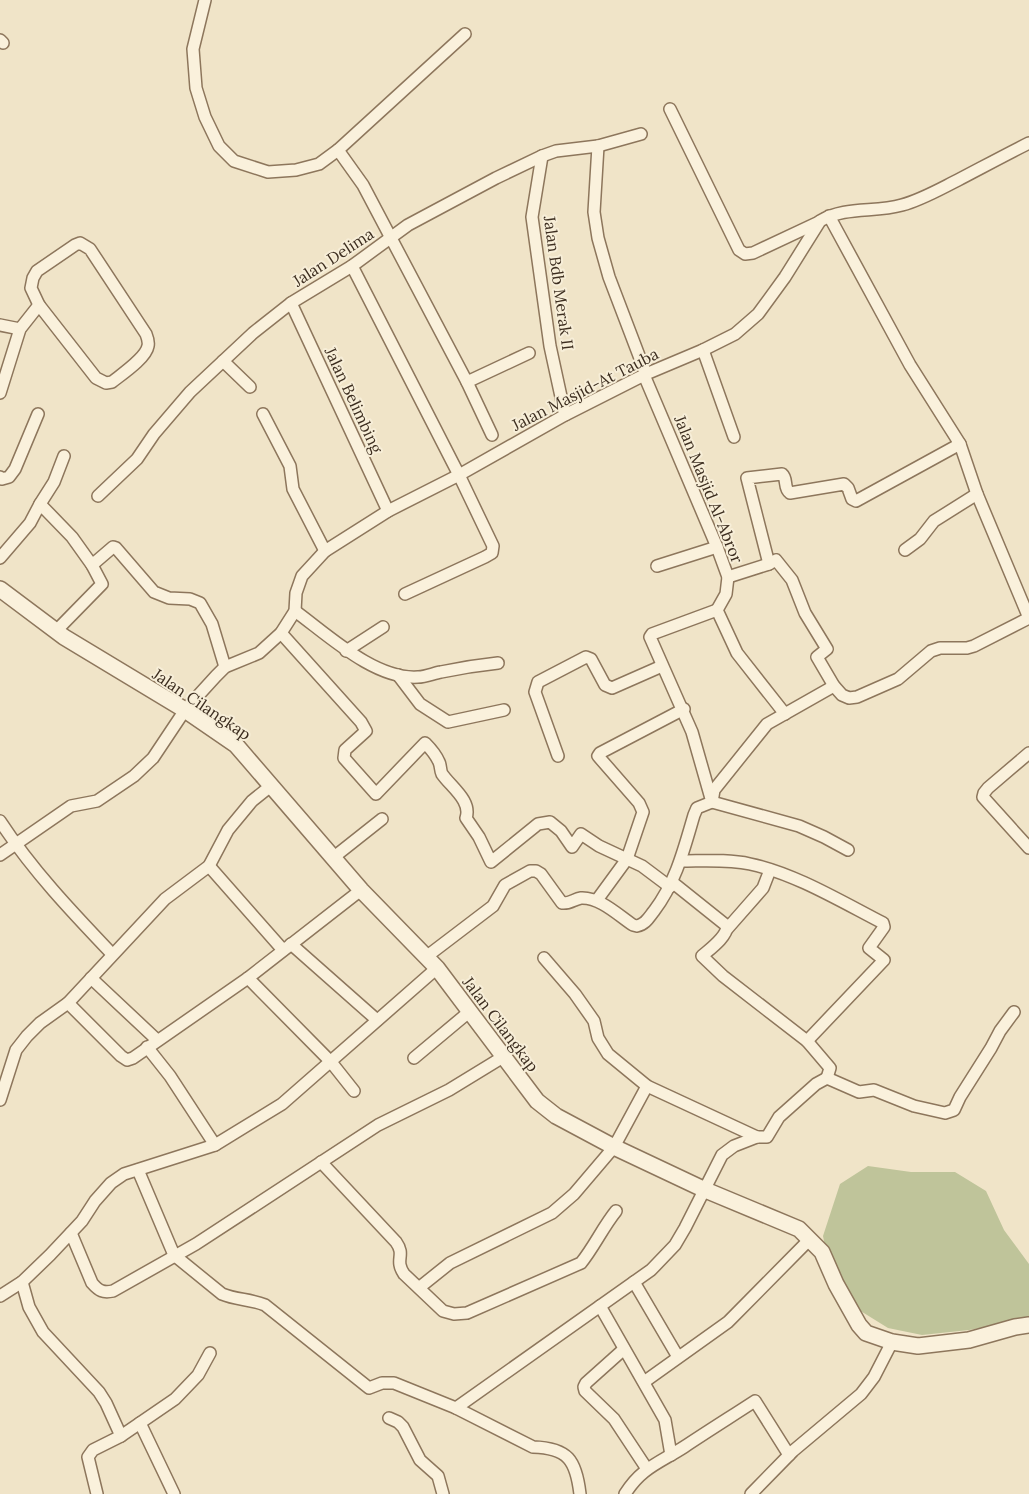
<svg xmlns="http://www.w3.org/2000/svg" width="1029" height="1494" viewBox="0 0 1029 1494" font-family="Lora,serif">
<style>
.cemetery{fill:#bfc49a}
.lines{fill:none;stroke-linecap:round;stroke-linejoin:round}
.minor-casing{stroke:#8d765c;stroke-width:14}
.tertiary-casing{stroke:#8d765c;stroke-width:18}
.minor{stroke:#faf1dc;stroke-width:11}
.tertiary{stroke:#faf1dc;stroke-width:15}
.labels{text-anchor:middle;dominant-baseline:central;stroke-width:4;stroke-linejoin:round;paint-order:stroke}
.street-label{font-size:16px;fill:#3d2e20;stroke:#f7eed8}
</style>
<rect width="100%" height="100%" fill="#f0e4c8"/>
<path class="cemetery" d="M868 1166 911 1172H955L986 1191 1004 1230 1029 1264V1319L969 1330 922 1335 888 1328 859 1310 836 1272 825 1246 823 1236 840 1184Z"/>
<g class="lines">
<defs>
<g id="minor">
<path d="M205 0 193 49 196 88 205 117 219 146 234 161 268 172 296 170 319 164 338 150"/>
<path d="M465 34 338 150 363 185 467 382 529 353"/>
<path d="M0 40 3 43"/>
<path d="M670 109 739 250 745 254 753 253 819 222"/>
<path d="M598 146 594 212 598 238 609 277 646 374"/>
<path d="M542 156 532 217 550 346 565 415"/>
<path d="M829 216 910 365 960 444 977 494 1029 618"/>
<path d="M80 243 90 249 146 334C148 339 149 342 148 346 146 358 122 374 112 382L106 383 96 378 39 305 31 288 33 278 37 271 75 245Z"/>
<path d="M352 266 459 475 493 546 492 553 485 557 405 594"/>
<path d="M291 303 388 511"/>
<path d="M0 325 20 329"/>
<path d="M703 350 734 437"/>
<path d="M223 361 250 387"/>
<path d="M644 375 717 547 728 577 726 594 717 610 737 653 785 714"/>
<path d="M467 382 492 435"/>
<path d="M0 393 20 329 39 305"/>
<path d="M263 414 290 466 293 489 325 551"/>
<path d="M960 444 856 501 852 499 848 488 844 484 790 493C783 488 788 479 782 474L747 478 769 564 776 560 792 580 805 613 827 649 817 657 834 686 842 695 849 698 857 697 898 679 931 651 940 648H967L974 646 1029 618"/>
<path d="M0 477 2 479 9 477 15 469 38 414"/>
<path d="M98 496 137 459 154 434 190 392 253 333 291 303 352 266 408 225 496 178 542 156 556 151 598 146 641 134"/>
<path d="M40 504 54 482 64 456"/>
<path d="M905 550 920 539 934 521 977 494"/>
<path d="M0 558 30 523 40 504 72 537 92 565 102 584 56 631"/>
<path d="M92 565 113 547 116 548 154 592 169 598 190 599 200 603 212 624 225 667"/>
<path d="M657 566 717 547"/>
<path d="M728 577 769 564"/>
<path d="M717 610 652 634 650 637 692 732 712 802 799 826 824 837 848 850"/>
<path d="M295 611C328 635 375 680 418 677 426 677 434 673 441 672 460 668 479 665 498 663"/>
<path d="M281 633 361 722 366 731 345 750 344 758 376 794 425 743C431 749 436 755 439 762 441 766 440 770 442 774 451 787 472 801 466 818L479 837 491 862 538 824 550 822 561 831 572 847 581 834 599 846 642 866 670 887"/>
<path d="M346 651 383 627"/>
<path d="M398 675 420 704 448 722 504 710"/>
<path d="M1029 753 988 788 984 793 983 797 1029 848"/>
<path d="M558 756 535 692 538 682 586 657 591 659 605 685 612 688 662 666"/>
<path d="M0 821C32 870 72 912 112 954"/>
<path d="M0 855 71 806 97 801 134 776 153 758 185 710 216 676 225 667 259 653 281 633 295 611 296 593 302 576 325 551 388 511 459 475 565 415 646 374 703 350 735 334 758 314 785 277 820 221C846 206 874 213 902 205 921 200 940 189 958 180 981 168 1005 155 1029 143"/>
<path d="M334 857 382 819"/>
<path d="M681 861C703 861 728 859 750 864 794 873 842 902 883 923L884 927 869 948 884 960 807 1041"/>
<path d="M209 866 283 950"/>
<path d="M672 882 727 926C727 937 710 949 702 956L723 976 807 1041 830 1068 827 1078"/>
<path d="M597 900 627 859 643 812 639 803 598 756 600 753 684 709"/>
<path d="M727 929 763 888 770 870"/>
<path d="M291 944 377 1020"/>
<path d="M426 957 493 906 505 885 530 871H536L541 874 562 903C570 904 574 899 581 898 600 897 618 915 633 925L637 926C646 924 649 917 654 911 676 882 684 849 694 815L697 808 712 802 714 790 767 724 834 686"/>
<path d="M544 958 575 994 594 1021 598 1038 608 1054 647 1086 757 1137"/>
<path d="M91 978 157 1040"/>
<path d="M248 978 331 1062 354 1091"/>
<path d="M68 1003 121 1056 127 1060 133 1058 248 978 361 890"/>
<path d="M147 1047 170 1076 215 1145"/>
<path d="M414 1058 469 1012"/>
<path d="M0 1100 16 1050 27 1036 40 1023 68 1003 165 899 209 866 228 830 252 801 272 785"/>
<path d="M321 1162 396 1242C406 1256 394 1259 404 1274L443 1311 454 1314 467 1313 581 1263C594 1247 603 1227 616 1211"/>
<path d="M138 1170 174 1255 222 1294C236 1300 251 1299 265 1305L369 1388 382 1383H394L456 1408 533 1447C568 1448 576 1460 580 1494"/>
<path d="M71 1233 92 1283C99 1291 103 1293 113 1291L196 1244 378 1125 449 1090 503 1057"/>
<path d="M22 1282 29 1307 43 1332 99 1392 106 1403 121 1436 93 1450 88 1457 97 1494"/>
<path d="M634 1282 678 1357"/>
<path d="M420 1287 450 1263 552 1213 574 1194 614 1147 647 1086"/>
<path d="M0 1296 22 1282 50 1255 82 1221 95 1201 111 1183 124 1174 215 1145 282 1104 437 968"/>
<path d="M600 1306 665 1420 671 1455"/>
<path d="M624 1349 586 1383 584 1387 585 1391 614 1419 647 1469"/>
<path d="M644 1382 728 1322 810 1239"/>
<path d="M456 1408 651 1270 675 1245 685 1228 722 1155 734 1146 757 1137H767L779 1117 816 1084 827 1078 859 1092 874 1090 914 1106 945 1113 954 1110 960 1097 991 1048 1000 1031 1014 1012"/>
<path d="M389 1418 398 1422 403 1427 420 1460 438 1476 443 1494"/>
<path d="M140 1423 174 1494"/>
<path d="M121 1436 175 1399 198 1375 210 1353"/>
<path d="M625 1494C641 1468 659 1463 684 1447 708 1431 732 1416 755 1401L789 1455"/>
<path d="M751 1494 793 1451 861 1394 874 1377 892 1342"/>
</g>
<path id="tertiary" d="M0 589 64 637 185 710 236 745 361 890 437 968 537 1101 556 1116 614 1147 703 1189 799 1229 822 1252 836 1284 859 1325 866 1333 892 1342 918 1346 969 1340 1015 1327 1029 1325"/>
</defs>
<use href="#minor" class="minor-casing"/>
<use href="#tertiary" class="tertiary-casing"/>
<use href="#minor" class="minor"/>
<use href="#tertiary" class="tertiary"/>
</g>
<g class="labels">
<g class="street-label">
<text transform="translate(333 257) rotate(-33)">Jalan Delima</text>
<text transform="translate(559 283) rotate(82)">Jalan Bdb Merak II</text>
<text transform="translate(585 389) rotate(-27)">Jalan Masjid-At Tauba</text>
<text transform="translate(354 400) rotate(65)">Jalan Belimbing</text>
<text transform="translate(709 489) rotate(68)">Jalan Masjid Al-Abror</text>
<text transform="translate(202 704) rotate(34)">Jalan Cilangkap</text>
<text transform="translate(501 1024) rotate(53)">Jalan Cilangkap</text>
</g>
</g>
</svg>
